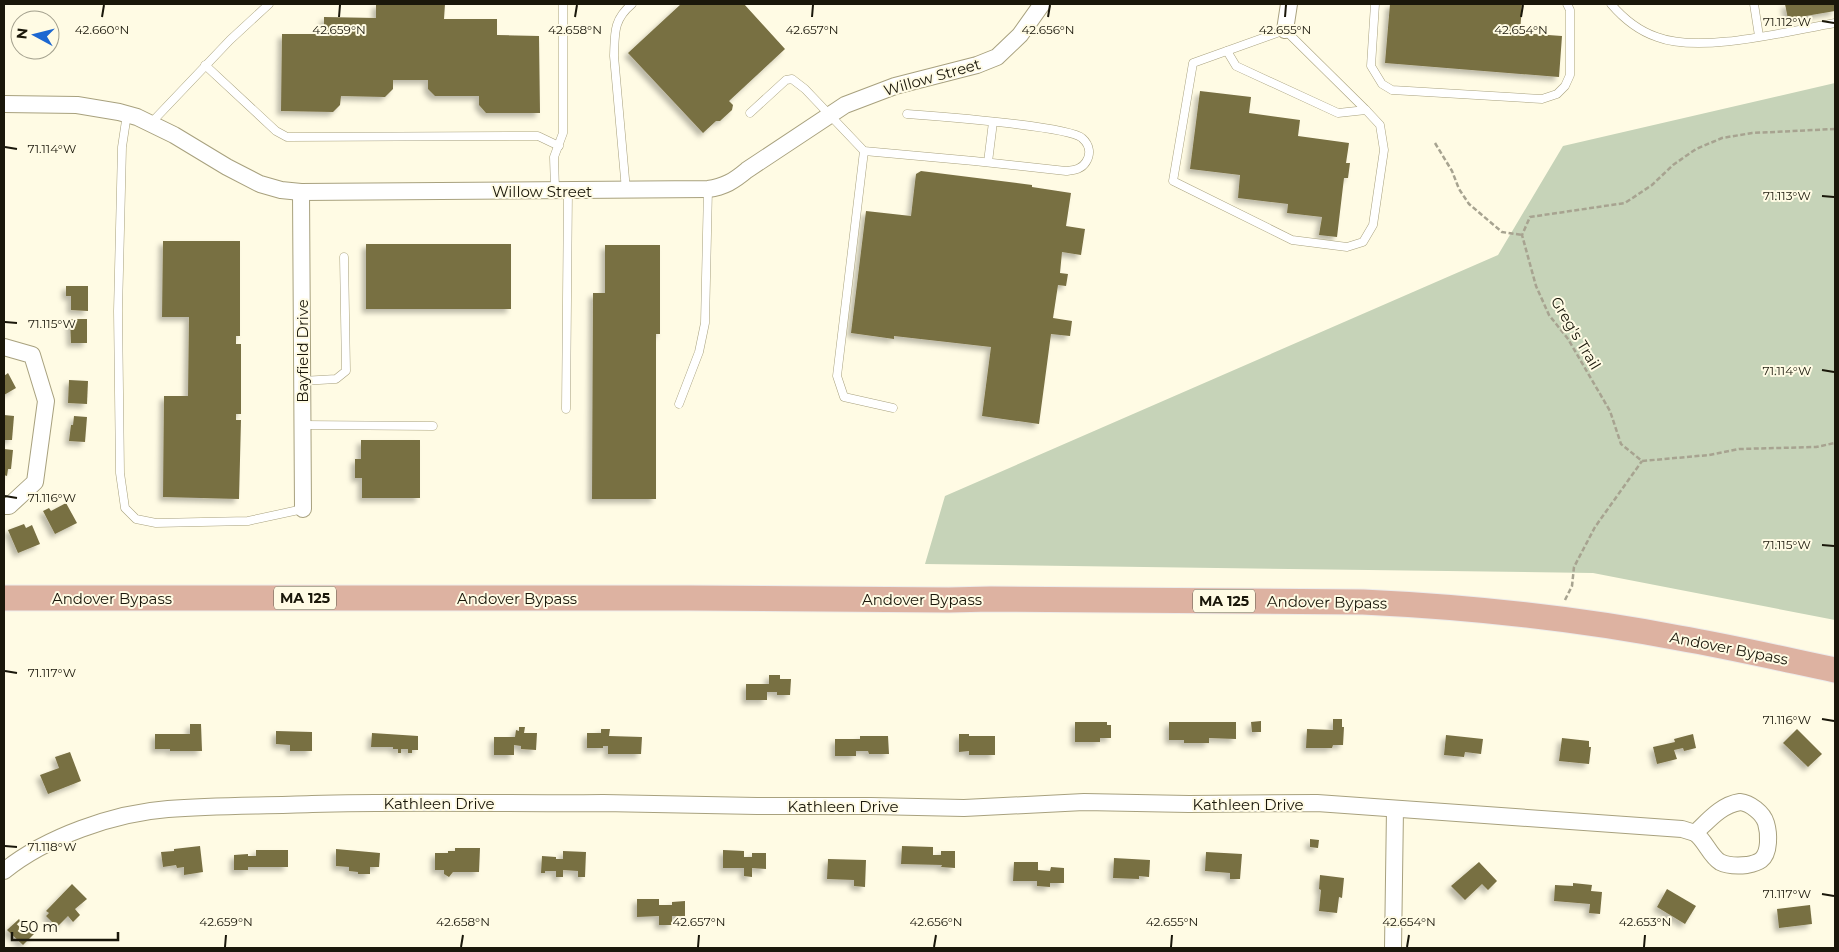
<svg xmlns="http://www.w3.org/2000/svg" width="1839" height="952" viewBox="0 0 1839 952" font-family="Montserrat,sans-serif">
<style>
.green{fill:#c6d3b8}
.building{fill:#786f43;filter:url(#shadow)}
.lines{fill:none;stroke-linecap:round;stroke-linejoin:round}
.service-casing{stroke:#a8a17e;stroke-width:9}
.minor-casing{stroke:#a8a17e;stroke-width:18}
.primary-casing{stroke:#edeceb;stroke-width:27}
.path{stroke:#a7a390;stroke-width:2.5;stroke-dasharray:5 2.5;stroke-linecap:butt}
.service{stroke:#fff;stroke-width:8}
.minor{stroke:#fff;stroke-width:16}
.primary{stroke:#ddb2a1;stroke-width:25}
.ticks{fill:none;stroke:#1a170a;stroke-width:2}
.labels{text-anchor:middle;dominant-baseline:central;stroke-width:4;stroke-linejoin:round;paint-order:stroke}
.shield{fill:#fffbe4;stroke:#5f5b4b;stroke-width:1}
.shield-label{font-size:14px;font-weight:bold;fill:#1a170a}
.street-label{font-size:15px;fill:#1a170a;stroke:#fffbe4}
.ticks-label{font-size:12px;text-anchor:middle;fill:#1a170a;stroke:#fffbe4;stroke-width:4;stroke-linejoin:round;paint-order:stroke}
</style>
<defs>
<filter id="shadow"><feDropShadow dx="-4" dy="4" stdDeviation="2.5" flood-color="#0004"/></filter>
</defs>
<rect width="100%" height="100%" fill="#fffbe4"/>
<path class="green" d="M1835 83V620L1593 573 925 564 945 496 1498 255 1563 146Z"/>
<g class="building">
<path d="M376 4H445L444 19H497V35L539 36 540 113H486L479 105V96H435L428 89V80H393V89L385 97 341 96 340 105 333 112 281 111 282 34H324V17L376 18Z"/>
<path d="M681 4H744L785 49 729 101 733 105 732 110 720 121H716L703 133 628 53Z"/>
<path d="M1390 4H1522L1520 33 1562 36 1559 77 1385 63Z"/>
<path d="M1785 4H1835V11L1788 19Z"/>
<path d="M1200 91 1251 97 1249 113 1300 120 1298 136 1349 143 1346 163H1350L1348 178H1344L1337 237 1319 235 1322 217 1287 213 1288 204 1238 198 1240 175 1190 169Z"/>
<path d="M921 171 1032 185V187L1071 193 1066 226 1085 229 1081 255 1062 252 1060 273 1068 274 1066 286 1058 285 1053 318 1072 321 1070 336 1051 334 1039 424 982 416 991 347 894 336V339L851 333 866 211 911 216 916 174Z"/>
<path d="M163 241H240V336H236V344H241V414H236V420H241L239 499 163 497 164 396H188L189 317H162Z"/>
<rect x="366" y="244" width="145" height="65"/>
<path d="M605 245H660V334H656V499H592L593 293H605Z"/>
<path d="M66 286H88V311L71 310V296H66Z"/>
<path d="M70 319H87V343H71Z"/>
<path d="M8 373 16 388 4 395V376Z"/>
<path d="M69 380 88 381 87 404 68 403Z"/>
<path d="M4 415 14 416 12 440H4Z"/>
<path d="M74 416 87 417 85 442 69 441 71 425H73Z"/>
<path d="M361 440H420V498H362V478H355V459H361Z"/>
<path d="M4 449 13 450 11 469H8L7 476 4 475Z"/>
<path d="M66 503 77 523 55 534 43 511 49 508 51 511Z"/>
<path d="M24 524 26 528 32 525 40 544 18 553 8 530Z"/>
<path d="M769 675H780V679H791L790 695H777V692H767V700H746V684H769Z"/>
<path d="M1333 719H1342V727H1344L1343 745H1333L1332 748H1306L1307 729 1333 730Z"/>
<path d="M1261 721V732H1252L1251 722Z"/>
<path d="M1075 722H1107V725H1111V738H1100V742H1075Z"/>
<path d="M1169 722H1236V739L1209 738V743H1184V740H1169Z"/>
<path d="M190 724H201L202 751H170V749H155V734H190Z"/>
<path d="M519 727H525L524 733H537L536 750 521 749V746L514 745V755H494V737H515L516 730 519 731Z"/>
<path d="M601 729H610L609 736 642 737 641 754H608V746H603V748H587V733H601Z"/>
<path d="M1797 729 1822 754 1808 767 1783 743Z"/>
<path d="M276 731 312 732V751H290V745L276 744Z"/>
<path d="M372 733 418 736V750H412V753H408V749H401V753H398V749H393V747H371Z"/>
<path d="M959 734H969V736H995V755H969V751L959 752Z"/>
<path d="M1693 734 1696 748 1684 751 1683 748 1674 750 1677 759 1657 764 1653 747 1675 742 1674 739Z"/>
<path d="M1446 735 1483 739 1481 754 1465 752 1464 757 1444 755Z"/>
<path d="M860 736H888L889 754H869L868 751H856V756H835V739H860Z"/>
<path d="M1562 738 1589 741V747H1591L1589 764 1559 761Z"/>
<path d="M70 752 81 781 48 794 40 775 59 768 55 757Z"/>
<path d="M1310 839 1319 840 1318 848 1310 847Z"/>
<path d="M200 846 203 872 184 875V867L177 868 176 865 163 867 161 852 174 851V849Z"/>
<path d="M902 846 933 847V855H941V851H955V868L941 867 942 865 901 864Z"/>
<path d="M455 848H480L479 872H453L449 877 444 874V870H435V853H448V851H455Z"/>
<path d="M336 849 380 853 379 867H370V874H358V872L349 871V867L336 866Z"/>
<path d="M256 850H288V867H248V870H234V855L248 854V856H256Z"/>
<path d="M723 850 744 851V857H752V853H766V869L752 868V877L744 876V868H723Z"/>
<path d="M563 851 586 852 585 877H578V871L563 870V877H556V871H545V873H541L542 856 556 857V859H563Z"/>
<path d="M1206 852 1242 854 1240 879H1230V873L1205 871Z"/>
<path d="M1114 858 1150 860 1149 877 1139 876V879L1113 878Z"/>
<path d="M828 859 866 860 865 887 854 886V880L827 879Z"/>
<path d="M1014 862H1038V870L1050 871 1051 867 1064 868V883H1050V887L1037 886V881H1013Z"/>
<path d="M1479 862 1497 881 1488 890 1482 884 1465 900 1451 886Z"/>
<path d="M1320 875 1344 878 1342 898 1339 897 1337 913 1319 911 1321 890 1319 889Z"/>
<path d="M1573 883 1592 885 1591 891 1602 892 1600 914 1589 913 1590 904 1554 901 1555 885 1573 886Z"/>
<path d="M72 884 87 899 75 909 80 915 73 922 68 916 57 927 46 916 49 913 46 911Z"/>
<path d="M1667 889 1696 906 1685 924 1657 907Z"/>
<path d="M637 899H659V905H672V902L685 901V916H672V925H659V916L637 917Z"/>
<path d="M1810 905 1812 924 1779 928 1777 909Z"/>
<path d="M19 919 34 934 23 945 7 930Z"/>
</g>
<g class="lines">
<defs>
<g id="service">
<path d="M1375 4 1371 66 1382 84 1392 90 1542 99 1557 94 1565 86 1570 75V10L1567 4"/>
<path d="M1611 4C1623 18 1639 31 1657 37 1701 54 1788 31 1835 23"/>
<path d="M1754 4 1759 36"/>
<path d="M1285 30 1366 110 1380 125 1384 150 1373 225 1363 242 1347 247 1292 240 1173 181 1193 63Z"/>
<path d="M1227 51 1236 66 1338 113 1366 110"/>
<path d="M205 65 276 131 287 137 538 136 559 146"/>
<path d="M750 113 786 80 792 79 805 89 864 151 974 161 1066 171C1073 170 1081 170 1086 162 1091 154 1090 145 1082 138 1069 126 934 116 907 114"/>
<path d="M127 114 122 147 118 311 120 473 125 508 136 519 156 523 248 521 303 509"/>
<path d="M151 123 230 40 269 4"/>
<path d="M864 151 837 376 844 397 893 408"/>
<path d="M988 162 993 122"/>
<path d="M555 190 554 157 563 133V4"/>
<path d="M626 190 614 56C615 33 613 20 632 4"/>
<path d="M302 381 336 379 346 371 344 257"/>
<path d="M679 404 699 352 705 323 708 189"/>
<path d="M566 409 568 190"/>
<path d="M302 425 433 426"/>
</g>
<g id="minor">
<path d="M1285 30 1289 4"/>
<path d="M4 104 77 105 119 112 137 117 174 135 227 167 260 184 281 190 301 192 708 189C724 187 734 181 747 170L845 105 895 86 977 65 997 57 1020 35 1042 4"/>
<path d="M301 192 303 509"/>
<path d="M4 347 32 355 46 401 35 482 9 506H4"/>
<path d="M1740 802C1750 803 1763 813 1766 823 1769 833 1770 853 1761 860 1757 863 1752 864 1747 865 1738 866 1728 866 1720 862 1710 856 1705 840 1695 833 1709 820 1721 805 1740 802Z"/>
<path d="M4 871C46 837 114 813 168 809 216 805 264 806 312 804 409 801 506 804 603 803L757 806H871L964 808 1084 802 1189 804 1317 803 1682 829 1695 833"/>
<path d="M1393 948 1395 809"/>
</g>
<path id="primary" d="M4 598H689L949 600 991 599 1363 602C1469 607 1575 618 1679 638 1731 647 1783 659 1835 670"/>
</defs>
<use href="#service" class="service-casing"/>
<use href="#minor" class="minor-casing"/>
<use href="#primary" class="primary-casing"/>
<g class="path">
<path d="M1835 129 1752 133 1722 138 1696 149 1673 165 1652 185 1625 203 1530 217 1522 235 1536 286 1549 315 1568 339 1610 411 1621 444 1642 461 1709 455 1739 449 1816 447 1835 443"/>
<path d="M1435 143 1452 171 1459 189 1469 204 1502 232 1522 235"/>
<path d="M1565 600 1572 586 1574 567 1595 527 1642 461"/>
</g>
<use href="#service" class="service"/>
<use href="#minor" class="minor"/>
<use href="#primary" class="primary"/>
</g>
<path class="ticks" d="M102 17 104 5M339 17 340 5M575 17 577 5M812 17 813 5M1048 17 1050 5M1285 17 1286 5M1521 17 1523 5M1822 21 1834 23M5 147 17 149M1822 196 1834 197M5 322 17 323M1822 370 1834 372M5 496 17 498M1822 545 1834 546M5 671 17 673M1822 719 1834 721M5 846 17 847M1822 894 1834 896M225 947 226 935M461 947 463 935M698 947 699 935M934 947 936 935M1171 947 1172 935M1407 947 1409 935M1644 947 1645 935"/>
<g class="labels">
<g class="shield">
<rect x="274" y="586.5" width="62" height="23" rx="4"/>
<rect x="1193" y="589.5" width="62" height="23" rx="4"/>
</g>
<g class="shield-label">
<text x="305" y="598">MA 125</text>
<text x="1224" y="601">MA 125</text>
</g>
<g class="street-label">
<text transform="translate(932 77) rotate(-16)">Willow Street</text>
<text x="542" y="191">Willow Street</text>
<text transform="translate(1576 333) rotate(59)">Greg's Trail</text>
<text transform="translate(302 351) rotate(-90)">Bayfield Drive</text>
<text x="112" y="598">Andover Bypass</text>
<text x="517" y="598">Andover Bypass</text>
<text x="922" y="599">Andover Bypass</text>
<text transform="translate(1327 602) rotate(1)">Andover Bypass</text>
<text transform="translate(1729 648) rotate(11)">Andover Bypass</text>
<text x="439" y="803">Kathleen Drive</text>
<text x="1248" y="804">Kathleen Drive</text>
<text x="843" y="806">Kathleen Drive</text>
</g>
</g>
<g class="ticks-label">
<text x="1787" y="26">71.112°W</text>
<text x="102" y="34">42.660°N</text>
<text x="339" y="34">42.659°N</text>
<text x="575" y="34">42.658°N</text>
<text x="812" y="34">42.657°N</text>
<text x="1048" y="34">42.656°N</text>
<text x="1285" y="34">42.655°N</text>
<text x="1521" y="34">42.654°N</text>
<text x="52" y="153">71.114°W</text>
<text x="1787" y="200">71.113°W</text>
<text x="52" y="328">71.115°W</text>
<text x="1787" y="375">71.114°W</text>
<text x="52" y="502">71.116°W</text>
<text x="1787" y="549">71.115°W</text>
<text x="52" y="677">71.117°W</text>
<text x="1787" y="724">71.116°W</text>
<text x="52" y="851">71.118°W</text>
<text x="1787" y="898">71.117°W</text>
<text x="226" y="926">42.659°N</text>
<text x="463" y="926">42.658°N</text>
<text x="699" y="926">42.657°N</text>
<text x="936" y="926">42.656°N</text>
<text x="1172" y="926">42.655°N</text>
<text x="1409" y="926">42.654°N</text>
<text x="1645" y="926">42.653°N</text>
</g>
<rect width="1839" height="952" fill="none" stroke="#1a170a" stroke-width="10"/>
<g transform="translate(35 35) rotate(277)"><circle r="24" fill="#fffbe4" stroke="#a3a08d"/>
<path d="M0-4L9 19L0 12L-9 19Z" fill="#1c67d1"/>
<text y="-8" font-size="14" font-weight="bold" text-anchor="middle" fill="#1a170a">N</text>
</g>
<path d="M12 932v8h106v-8" fill="none" stroke="#1a170a" stroke-width="2.5"/>
<text x="20" y="932" font-size="15" fill="#1a170a" stroke="#fffbe4" stroke-width="4" paint-order="stroke">50 m</text>
</svg>
